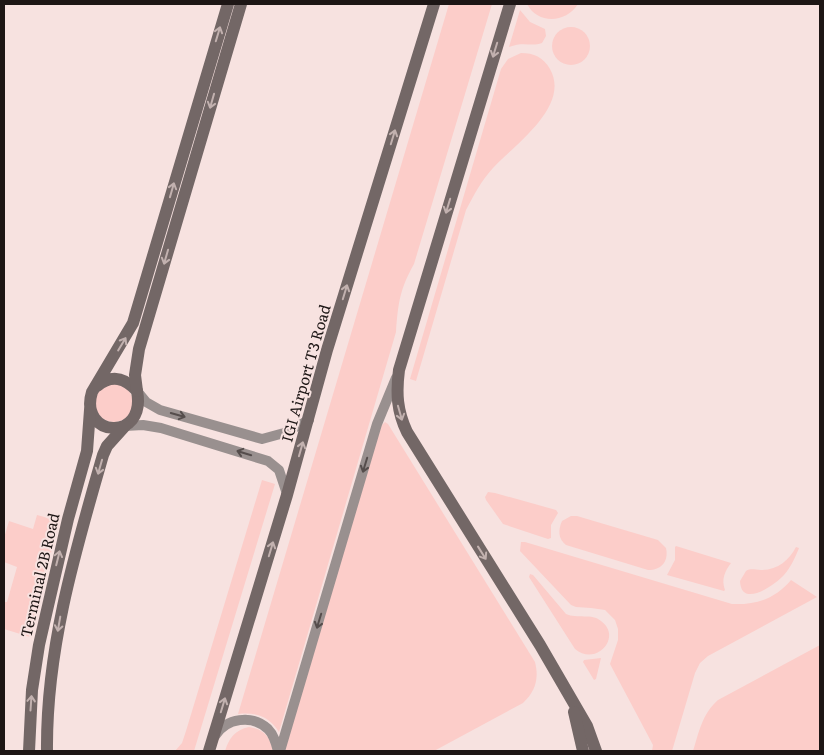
<svg xmlns="http://www.w3.org/2000/svg" width="824" height="755" viewBox="0 0 824 755" font-family="Literata,serif">
<style>
.green{fill:#fccdc9}
.lines{fill:none;stroke-linecap:round;stroke-linejoin:round}
.street{stroke:#99908f;stroke-width:10}
.secondary{stroke:#736766;stroke-width:12}
.oneway{stroke:#c2b1af}
.oneway2{stroke:#554d4c}
.labels{text-anchor:middle;dominant-baseline:central;stroke-width:4;stroke-linejoin:round;paint-order:stroke}
.street-label{font-size:15px;fill:#1d1615;stroke:#f7e2e0}
</style>
<rect width="100%" height="100%" fill="#f7e2e0"/>
<g class="green">
<path d="M449 4H492L414 264C400 289 398 303 396 332L279 732C269 716 256 712 238 714Z"/>
<path d="M527 4H578C566 23 538 25 527 4Z"/>
<path d="M520 10 530 22 545 29 546 36 542 43C531 47 524 41 509 47Z"/>
<circle cx="571" cy="46" r="19"/>
<path d="M521 53C534 53 543 57 550 69 571 106 514 145 493 168 481 181 474 195 466 210L416 381 410 379 501 69 508 59Z"/>
<circle cx="114" cy="403" r="19"/>
<path d="M385 422 388 424 535 662C539 678 536 691 523 703L434 751H284L381 426Z"/>
<path d="M262 480 275 484 194 751H175L182 743 186 731Z"/>
<path d="M488 492 495 493 556 510 558 513 551 525V538L548 539 503 524 486 500 485 497Z"/>
<path d="M37 515 59 521 30 637 4 629V602H7L17 567 4 562V538L9 521 33 529Z"/>
<path d="M571 516H577L658 540 666 548C669 562 661 570 648 570L566 545C558 539 558 530 562 521Z"/>
<path d="M521 542H525L732 604C756 605 775 599 791 580L817 597 708 656 700 663 695 673 672 751H652L653 745 610 664 618 640V629L615 620 605 610 591 608 576 607 571 605 520 551Z"/>
<path d="M676 546 731 563C725 571 721 579 725 590L724 591 667 575 675 560V547Z"/>
<path d="M796 547 799 548C795 558 791 567 784 575 775 585 741 609 740 581L746 571C751 568 755 570 761 570 778 570 789 560 796 547Z"/>
<path d="M530 574 533 575 566 614C577 619 592 613 601 621 623 637 596 667 575 649L529 577Z"/>
<path d="M820 645V751H693C699 732 702 714 718 700Z"/>
<path d="M601 658 596 679 594 680 583 662 584 660Z"/>
<path d="M249 727C264 729 270 737 273 751H225C229 738 235 730 249 727Z"/>
</g>
<g class="lines">
<g class="street">
<path d="M137 391 146 402 160 410 262 439 284 433 309 420"/>
<path d="M125 426 143 425 161 428 268 461 279 470 287 494"/>
<path d="M215 736C226 718 252 714 268 729 274 735 276 743 278 751"/>
<path d="M280 751 377 424 396 378"/>
</g>
<g class="secondary">
<path d="M510 4 399 370C396 393 397 411 407 432L540 645 587 726 596 751"/>
<path d="M97 386C112 374 125 378 137 391 147 443 78 437 92 392L133 323 228 4"/>
<path d="M137 391 135 375 139 349 241 4"/>
<path d="M574 712 583 751"/>
<path d="M29 751 32 690 39 645 68 519 87 451 90 410"/>
<path d="M47 751C46 649 75 552 103 455L107 446 125 426"/>
<path d="M209 751 287 495 327 350 434 4"/>
</g>
</g>
<defs><path id="oneway-shaft" d="M-6 0H5M1.5-3L5.5 0L1.5 3" fill="none" stroke-width="1.6" stroke-linecap="round" stroke-linejoin="round" transform="scale(1.25)"/></defs>
<g class="oneway">
<use href="#oneway-shaft" transform="translate(218 34) rotate(-73)"/>
<use href="#oneway-shaft" transform="translate(495 50) rotate(107)"/>
<use href="#oneway-shaft" transform="translate(212 101) rotate(106)"/>
<use href="#oneway-shaft" transform="translate(393 137) rotate(-73)"/>
<use href="#oneway-shaft" transform="translate(172 190) rotate(-74)"/>
<use href="#oneway-shaft" transform="translate(448 206) rotate(107)"/>
<use href="#oneway-shaft" transform="translate(166 257) rotate(106)"/>
<use href="#oneway-shaft" transform="translate(345 292) rotate(-73)"/>
<use href="#oneway-shaft" transform="translate(122 344) rotate(-59)"/>
<use href="#oneway-shaft" transform="translate(400 413) rotate(74)"/>
<use href="#oneway-shaft" transform="translate(301 449) rotate(-74)"/>
<use href="#oneway-shaft" transform="translate(100 467) rotate(106)"/>
<use href="#oneway-shaft" transform="translate(271 549) rotate(-73)"/>
<use href="#oneway-shaft" transform="translate(482 553) rotate(58)"/>
<use href="#oneway-shaft" transform="translate(58 558) rotate(-76)"/>
<use href="#oneway-shaft" transform="translate(59 624) rotate(100)"/>
<use href="#oneway-shaft" transform="translate(31 703) rotate(-86)"/>
<use href="#oneway-shaft" transform="translate(223 705) rotate(-73)"/>
</g>
<g class="oneway2">
<use href="#oneway-shaft" transform="translate(178 415) rotate(16)"/>
<use href="#oneway-shaft" transform="translate(244 453) rotate(-163)"/>
<use href="#oneway-shaft" transform="translate(365 465) rotate(107)"/>
<use href="#oneway-shaft" transform="translate(319 621) rotate(107)"/>
</g>
<g class="labels">
<g class="street-label">
<text transform="translate(305 373) rotate(-74)">IGI Airport T3 Road</text>
<text transform="translate(39 575) rotate(-77)">Terminal 2B Road</text>
</g>
</g>
<rect width="824" height="755" fill="none" stroke="#1d1615" stroke-width="10"/>
</svg>
